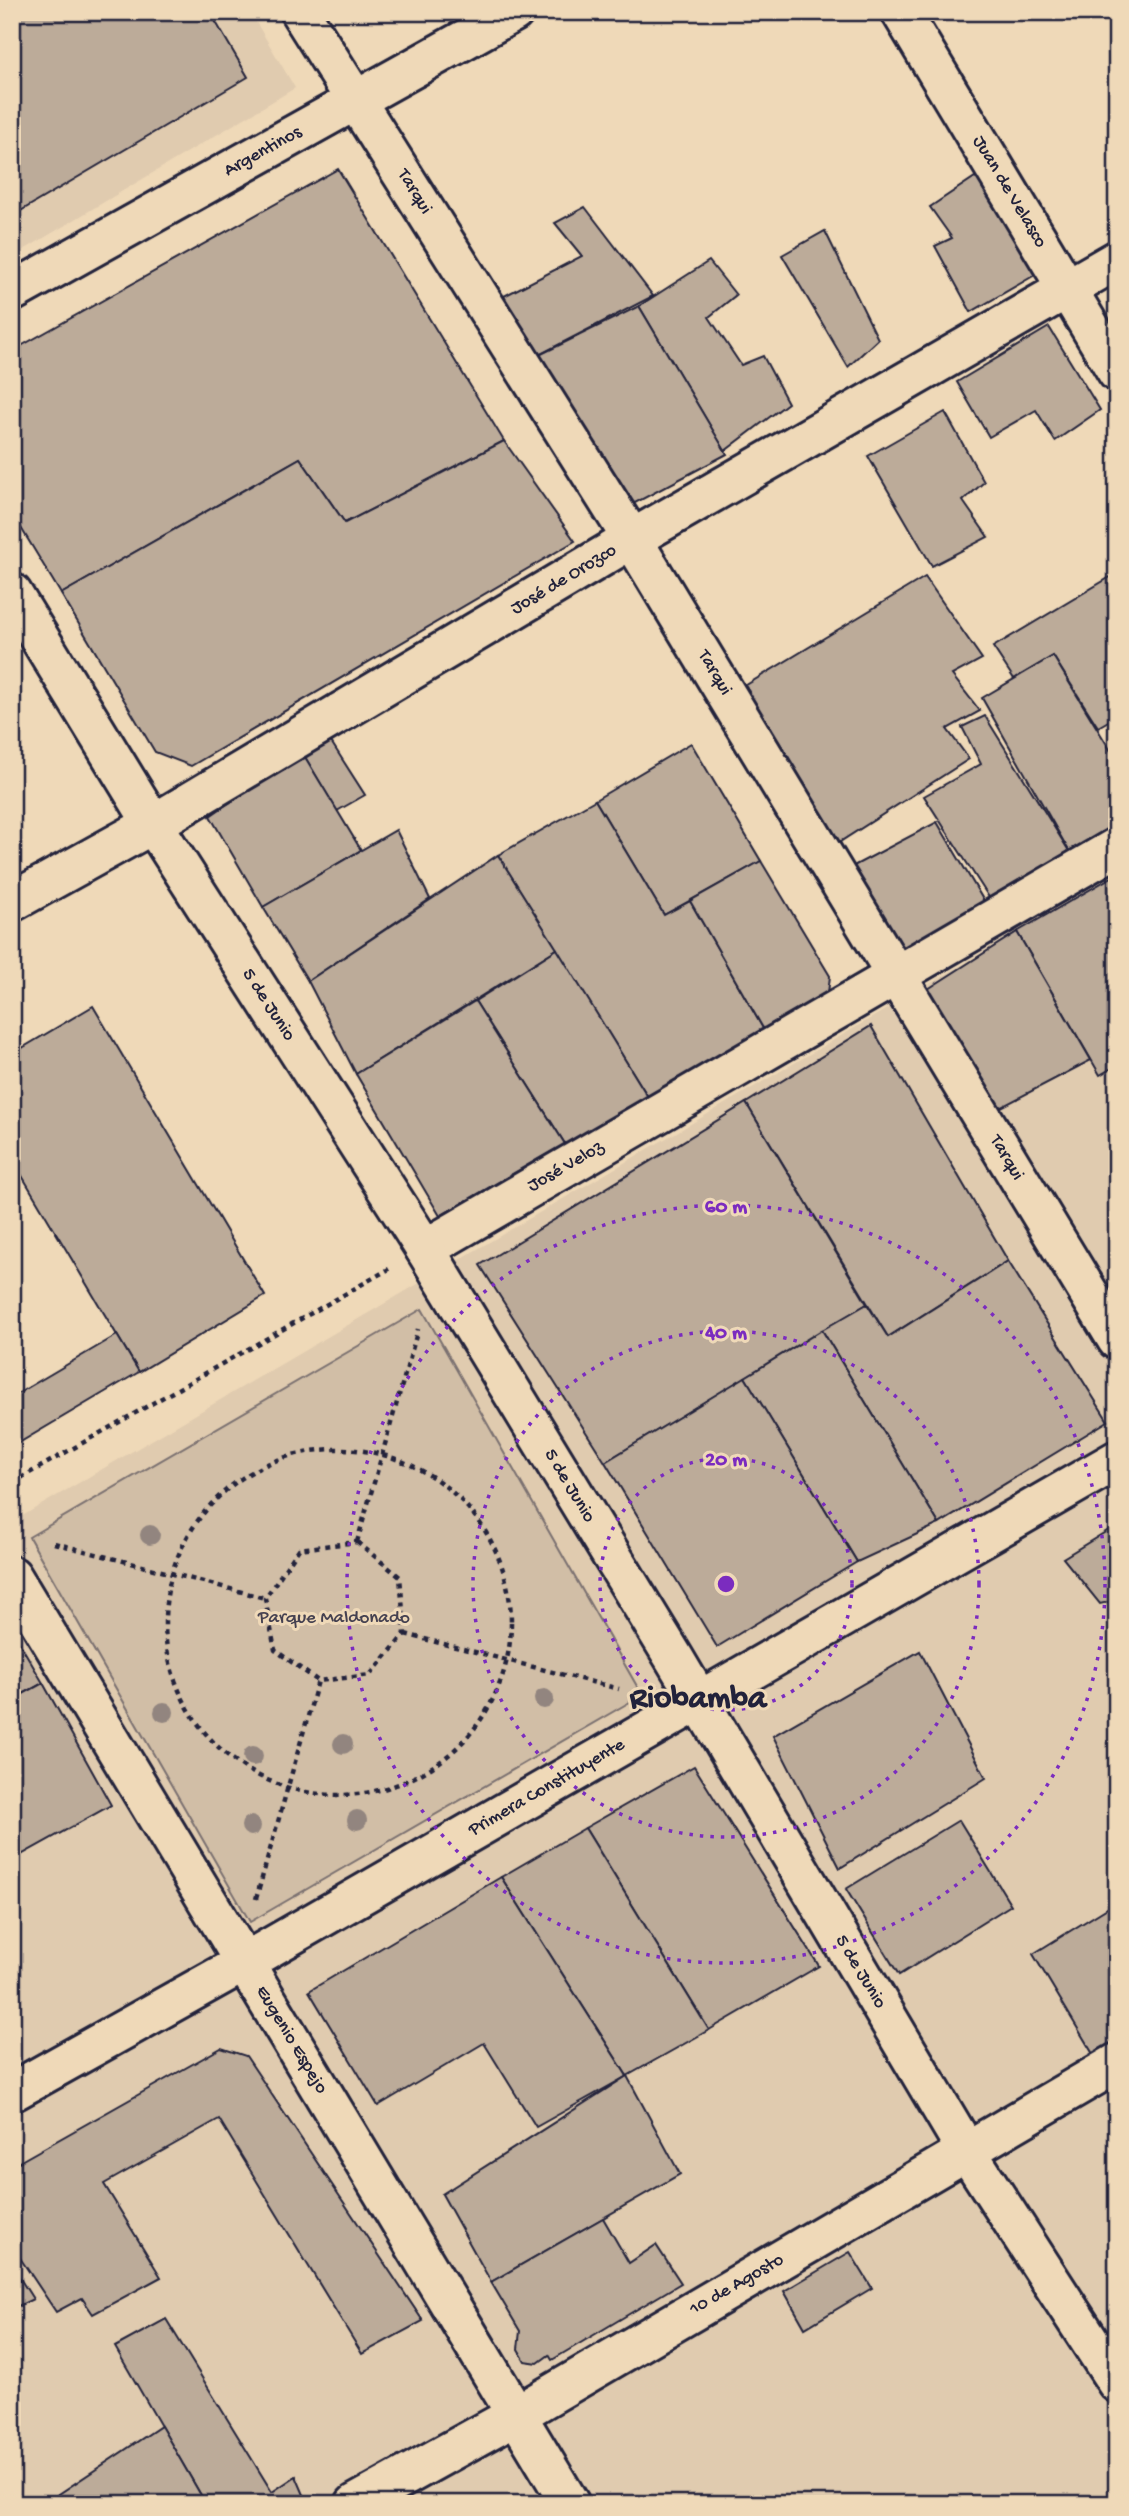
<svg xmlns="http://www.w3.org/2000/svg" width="1129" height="2516" viewBox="0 0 1129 2516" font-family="'Gochi Hand',sans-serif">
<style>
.built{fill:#e0cbaf}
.green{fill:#d1bea6;stroke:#7a7070;stroke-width:2}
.building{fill:#bcab99;stroke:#22223b;stroke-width:2}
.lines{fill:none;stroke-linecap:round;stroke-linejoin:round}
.street-casing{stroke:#22223b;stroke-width:44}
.secondary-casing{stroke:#22223b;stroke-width:44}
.path{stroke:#22223b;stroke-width:4.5;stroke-dasharray:5 5;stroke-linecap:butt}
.street{stroke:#efd9b8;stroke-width:38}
.secondary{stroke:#efd9b8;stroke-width:38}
.tree{fill:#92857f}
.ring{fill:none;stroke:#7b2cbf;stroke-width:3.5;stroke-dasharray:3.5 7}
.labels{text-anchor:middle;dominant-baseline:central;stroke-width:6;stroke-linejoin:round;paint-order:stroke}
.street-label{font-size:19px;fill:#22223b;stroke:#efd9b8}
.park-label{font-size:19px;fill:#454150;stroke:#efd9b8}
.town-label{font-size:33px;font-weight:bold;fill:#22223b;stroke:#efd9b8}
.centre{fill:#7b2cbf;stroke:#efd9b8;stroke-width:3.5}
.ring-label{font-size:21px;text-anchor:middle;font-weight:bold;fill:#7b2cbf;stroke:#efd9b8;stroke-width:6;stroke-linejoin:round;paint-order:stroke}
</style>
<rect width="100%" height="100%" fill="#efd9b8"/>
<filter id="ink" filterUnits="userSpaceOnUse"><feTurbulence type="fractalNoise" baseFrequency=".0143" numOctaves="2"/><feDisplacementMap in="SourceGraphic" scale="14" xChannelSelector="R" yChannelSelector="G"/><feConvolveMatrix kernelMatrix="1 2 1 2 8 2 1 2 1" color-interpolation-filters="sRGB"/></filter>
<g filter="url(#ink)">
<g class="built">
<path d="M12 12H250L295 88 12 257Z"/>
<path d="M1117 874V2504H12V1522Z"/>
</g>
<path class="green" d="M422 1309 642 1695 250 1922 29 1537Z"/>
<g class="building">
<path d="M12 12H210L248 77 12 216Z"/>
<path d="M338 169 504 441 345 523 300 458 61 594 12 513V351Z"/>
<path d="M978 175 1035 275 971 312 935 246 952 238 930 207Z"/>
<path d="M585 207 653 296 531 359 504 296 582 256 555 223Z"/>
<path d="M825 231 878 339 848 367 782 255Z"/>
<path d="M709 261 736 295 709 317 741 365 763 356 788 403 725 451 639 306Z"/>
<path d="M639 306 727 454 635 503 611 497 531 359Z"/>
<path d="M1049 327 1100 410 1055 441 1036 410 989 437 957 382Z"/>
<path d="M945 412 984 482 963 501 988 537 932 566 868 456Z"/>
<path d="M504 441 575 541 191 766 155 752 61 594 300 458 345 523Z"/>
<path d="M1117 573V716L1098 727 1053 656 1014 679 993 647Z"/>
<path d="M925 577 982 659 952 675 980 711 947 729 969 759 835 845 738 690Z"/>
<path d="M1053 656 1117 761V825L1069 851 982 698Z"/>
<path d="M985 716 1069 851 990 899 924 796 981 764 962 727Z"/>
<path d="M328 737 365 795 337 811 302 752Z"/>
<path d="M691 743 761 861 664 915 595 800Z"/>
<path d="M302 752 361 850 263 907 210 816Z"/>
<path d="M595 800 664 915 690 901 764 1030 648 1097 498 855Z"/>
<path d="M937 822 985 903 894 955 846 870Z"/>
<path d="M396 830 430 899 308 981 263 907Z"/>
<path d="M498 855 557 949 356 1074 308 981Z"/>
<path d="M761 861 830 976 828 993 764 1030 690 901Z"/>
<path d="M1117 874V1065L1100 1075 1017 932Z"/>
<path d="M1017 932 1091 1060 986 1115 917 996Z"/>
<path d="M557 949 648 1097 565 1144 475 1001Z"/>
<path d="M475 1001 565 1144 440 1216 356 1074Z"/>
<path d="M93 1006 265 1296 139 1372 12 1159V1054Z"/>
<path d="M871 1026 1008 1261 888 1337 746 1103Z"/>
<path d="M746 1103 867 1304 605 1462 480 1265Z"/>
<path d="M1008 1261 1108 1421 939 1524 822 1330 867 1304 888 1337Z"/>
<path d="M822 1330 939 1524 857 1562 745 1377Z"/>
<path d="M117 1335 139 1372 12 1447V1397Z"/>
<path d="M745 1377 857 1562 717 1647 605 1462Z"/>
<path d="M1117 1525V1600L1100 1604 1063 1558Z"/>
<path d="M12 1630 43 1683 12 1700Z"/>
<path d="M920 1651 986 1778 840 1868 773 1736Z"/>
<path d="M43 1683 111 1805 12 1860V1700Z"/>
<path d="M694 1766 819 1966 709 2030 585 1828Z"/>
<path d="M959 1820 1011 1905 899 1975 846 1889Z"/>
<path d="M585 1828 709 2030 627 2076 501 1877Z"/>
<path d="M501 1877 627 2076 536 2127 484 2043 378 2106 309 1991Z"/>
<path d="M1117 1902V2046L1096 2059 1033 1954Z"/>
<path d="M221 2048 246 2056 423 2321 362 2354 219 2119 104 2184 161 2277 93 2314 82 2298 56 2312 12 2246V2166Z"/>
<path d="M627 2076 680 2174 491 2282 442 2194Z"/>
<path d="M603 2218 629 2263 656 2245 681 2283 552 2360 549 2355 538 2363 525 2361 518 2349 520 2331 491 2282Z"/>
<path d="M850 2252 872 2288 805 2328 784 2291Z"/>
<path d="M12 2266 33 2299 12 2309Z"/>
<path d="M166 2319 272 2492 296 2476 305 2497 293 2504H206L115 2347Z"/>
<path d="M161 2426 206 2504H44Z"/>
</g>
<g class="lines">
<defs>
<g id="street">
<path d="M300 12 632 539 1117 1340"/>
<path d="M901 12 1117 372"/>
<path d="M12 292 514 12"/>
<path d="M12 902 153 824 632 539 1117 260"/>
<path d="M425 1249 1117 847"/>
<path d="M966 2150 1117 2383"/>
</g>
<g id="secondary">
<path d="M12 593 153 824 425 1249 674 1658 966 2150"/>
<path d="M12 1576 570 2504"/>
<path d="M12 2092 245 1962 1117 1460"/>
<path d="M355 2504 516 2415 1117 2063"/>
</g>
</defs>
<use href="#street" class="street-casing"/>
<use href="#secondary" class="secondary-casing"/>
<g class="path">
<circle cx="338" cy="1622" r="173"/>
<path d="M12 1483 389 1269"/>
<path d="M357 1542 400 1577 405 1634 370 1675 318 1681 275 1650 265 1598 299 1549Z"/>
<path d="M357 1542 418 1329"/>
<path d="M54 1543 265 1598"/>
<path d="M405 1634 619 1689"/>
<path d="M256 1899 318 1681"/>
</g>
<use href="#street" class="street"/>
<use href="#secondary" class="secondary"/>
</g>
<g class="tree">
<circle cx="150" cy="1535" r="10"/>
<circle cx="544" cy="1699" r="10"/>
<circle cx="164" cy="1712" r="10"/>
<circle cx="343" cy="1744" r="10"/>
<circle cx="253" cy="1756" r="10"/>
<circle cx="357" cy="1820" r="10"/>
<circle cx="251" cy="1826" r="10"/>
</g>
</g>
<g class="ring">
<circle cx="726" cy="1584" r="126"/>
<circle cx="726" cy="1584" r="253"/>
<circle cx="726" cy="1584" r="379"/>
</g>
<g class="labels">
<g class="street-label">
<text transform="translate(263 152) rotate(-29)">Argentinos</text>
<text transform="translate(414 192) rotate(58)">Tarqui</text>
<text transform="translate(1009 192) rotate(59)">Juan de Velasco</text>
<text transform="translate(564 580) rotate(-31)">José de Orozco</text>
<text transform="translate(714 673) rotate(59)">Tarqui</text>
<text transform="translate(268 1005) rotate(57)">5 de Junio</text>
<text transform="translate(1006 1158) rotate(59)">Tarqui</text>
<text transform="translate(566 1167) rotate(-30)">José Veloz</text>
<text transform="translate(569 1486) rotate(59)">5 de Junio</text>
<text transform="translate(547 1788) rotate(-30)">Primera Constituyente</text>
<text transform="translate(860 1972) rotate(59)">5 de Junio</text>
<text transform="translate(291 2040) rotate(59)">Eugenio Espejo</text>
<text transform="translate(737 2285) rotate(-30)">10 de Agosto</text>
</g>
<g class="park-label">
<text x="334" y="1618">Parque Maldonado</text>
</g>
<g class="town-label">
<text x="698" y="1700">Riobamba</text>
</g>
</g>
<circle cx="726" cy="1584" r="10" class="centre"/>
<g class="ring-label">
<text x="726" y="1212">60 m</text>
<text x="726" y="1338">40 m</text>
<text x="726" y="1465">20 m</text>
</g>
<rect width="1129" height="2516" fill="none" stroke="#efd9b8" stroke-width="42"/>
<rect x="21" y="21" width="1087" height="2474" fill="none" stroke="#22223b" stroke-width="2.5" filter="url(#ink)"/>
</svg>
